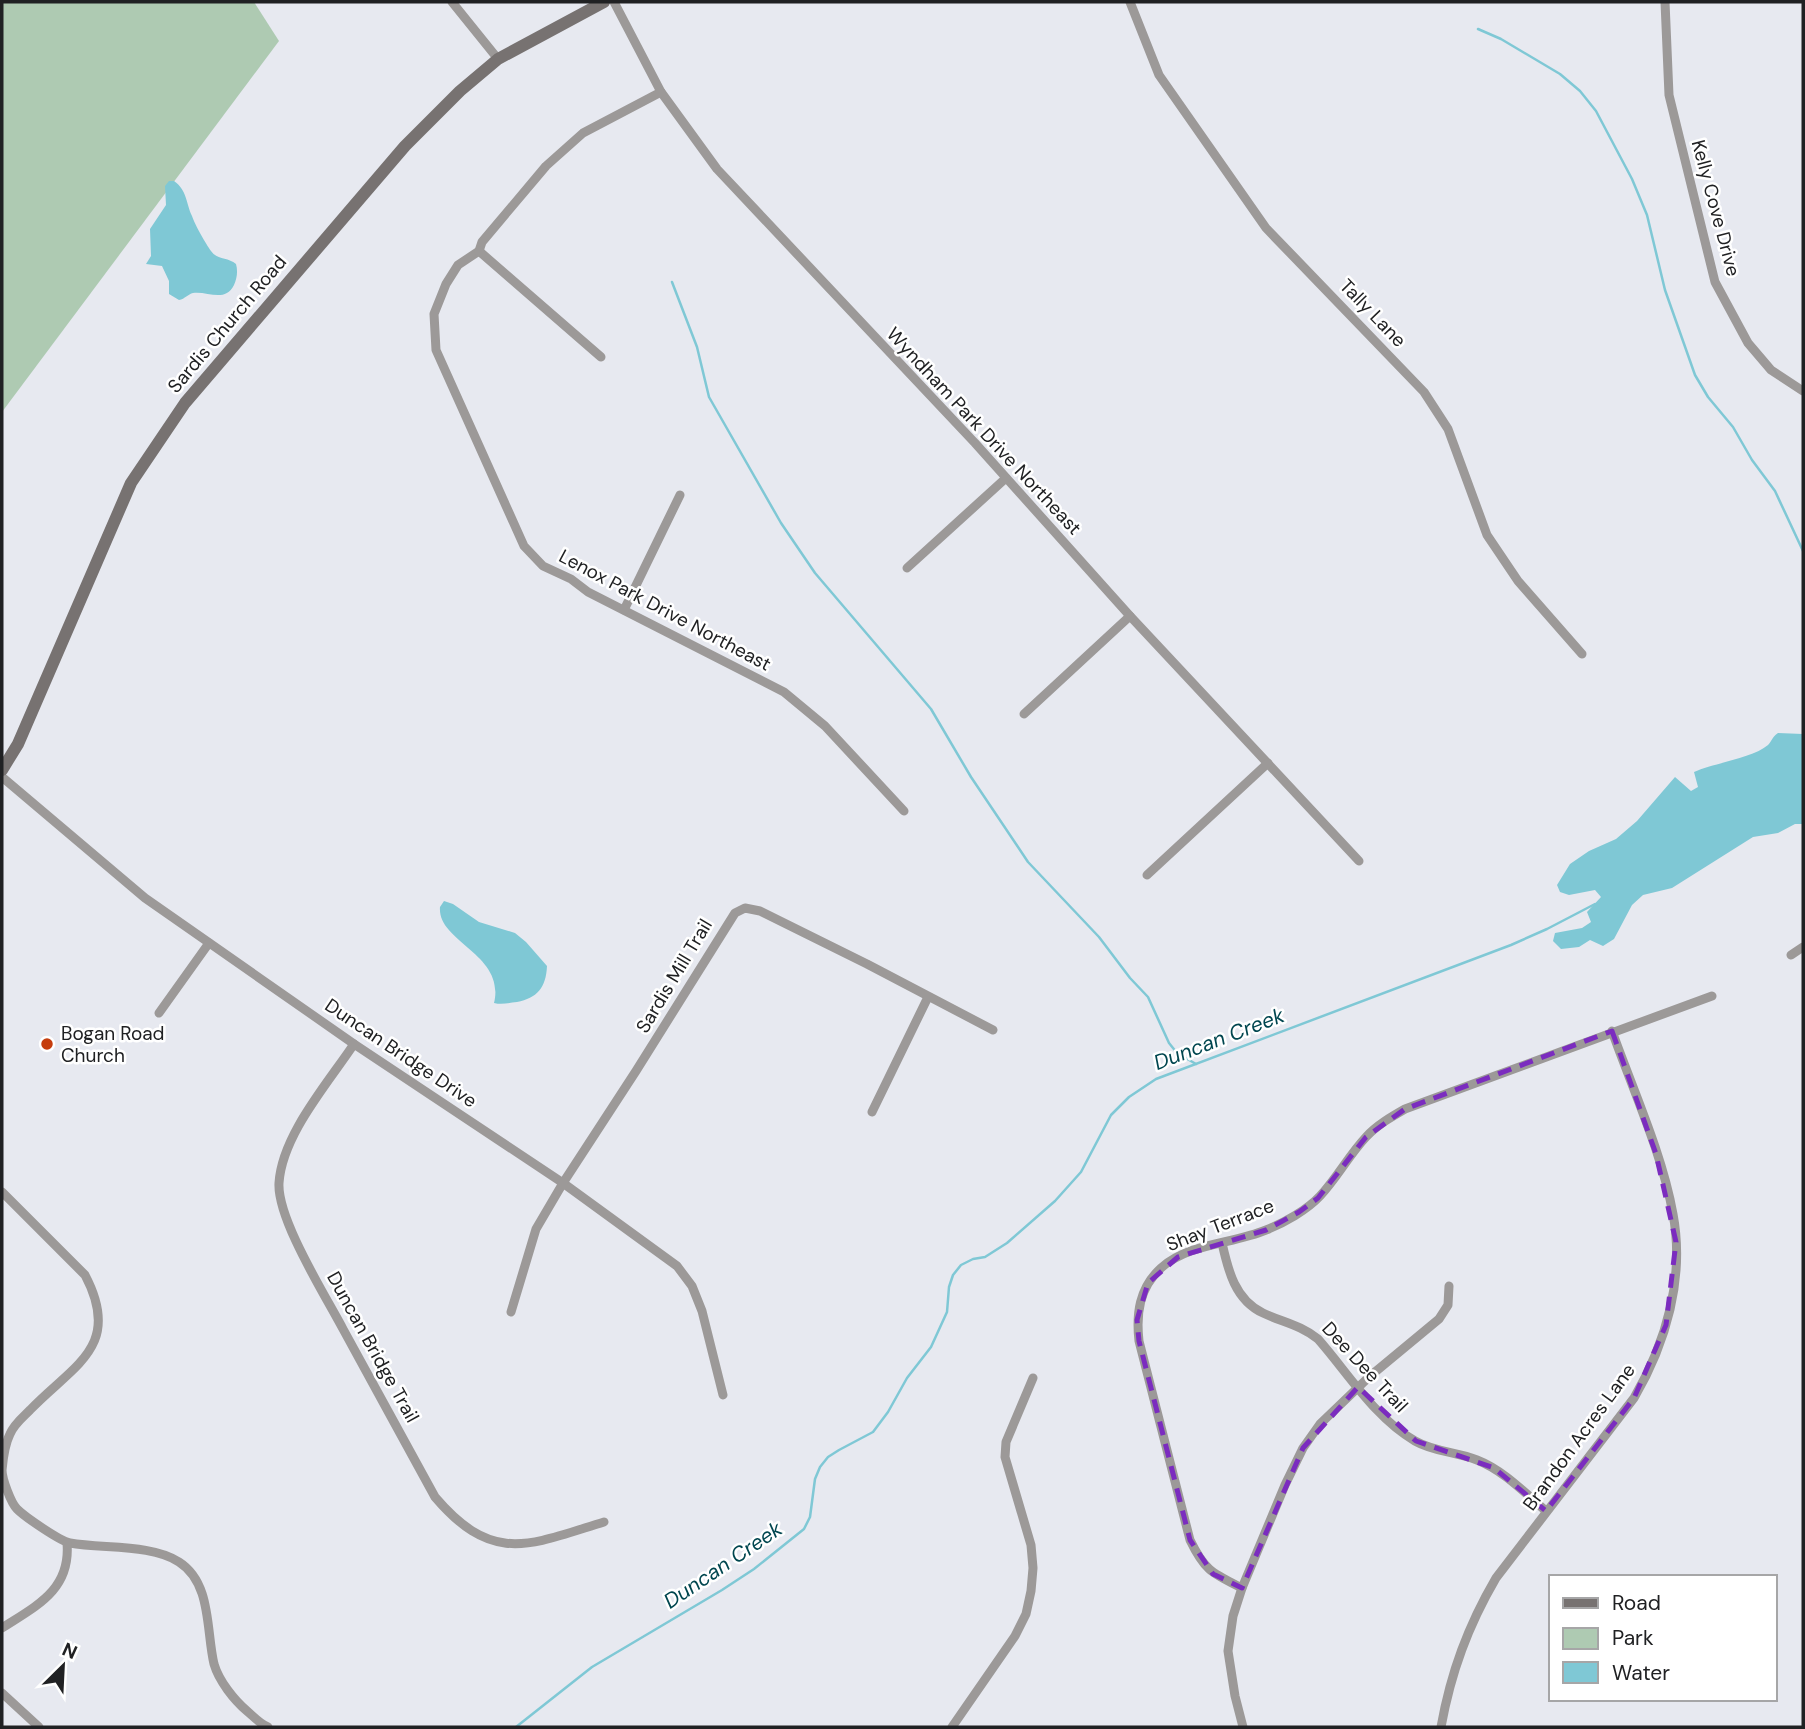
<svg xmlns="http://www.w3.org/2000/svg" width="1805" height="1729" viewBox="0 0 1805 1729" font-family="'DM Sans',sans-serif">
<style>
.green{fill:#aecab2}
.water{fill:#7fc8d5}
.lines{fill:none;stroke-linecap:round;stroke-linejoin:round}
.stream{stroke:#7fc8d5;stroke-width:2.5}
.street{stroke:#9c9998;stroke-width:9}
.secondary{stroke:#777271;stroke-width:12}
.marked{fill:none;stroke:#7b2cbf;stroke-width:5;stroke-dasharray:14 9;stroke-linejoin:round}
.poi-dot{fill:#c53d0d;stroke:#fff;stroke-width:2.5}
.labels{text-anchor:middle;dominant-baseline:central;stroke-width:5;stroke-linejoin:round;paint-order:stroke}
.street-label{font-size:19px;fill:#202123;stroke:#fff}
.poi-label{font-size:19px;fill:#202123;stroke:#fff;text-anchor:start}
.water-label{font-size:21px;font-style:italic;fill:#00464f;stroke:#fff}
</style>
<rect width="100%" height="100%" fill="#e7e9f0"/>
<path class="green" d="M2 2H254L279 41 2 412Z"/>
<g class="water">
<path d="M169 181H174C187 190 186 203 192 216 195 225 206 244 211 251 217 260 228 257 236 264 238 271 237 278 234 285 225 303 208 291 193 293 188 294 185 299 179 300L169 294V281L162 266 146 264 151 256 150 229 166 205 165 186Z"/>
<path d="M1778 733 1803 734V824H1795L1778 833 1753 837 1672 888 1643 895 1632 905 1614 939 1603 946 1590 940 1579 947 1561 949 1553 941 1555 933 1582 928 1591 922 1587 912 1601 897 1595 890 1569 895 1560 892 1557 885 1570 864 1589 851 1616 839 1637 821 1675 777 1691 791 1698 787 1694 772C1714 763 1753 758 1768 745 1772 741 1772 737 1778 733Z"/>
<path d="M444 901 453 904 479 922 515 933 526 942 547 966C546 988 537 998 517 1002 508 1003 502 1005 494 1003 506 954 437 942 440 907Z"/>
</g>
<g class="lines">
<g class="stream">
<path d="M1478 29 1501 39 1560 74 1580 91 1596 111 1632 179 1647 215 1665 290 1695 375 1708 397 1733 427 1752 460 1775 491 1803 551"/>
<path d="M672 282 697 347 709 397 781 523 815 573 931 709 971 777 1028 862 1099 937 1130 978 1148 997 1169 1043 1177 1053 1196 1064"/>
<path d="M516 1727 592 1667 722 1590 754 1569 804 1529 810 1517 815 1479 820 1467 828 1457 839 1450 873 1432 888 1412 907 1378 931 1347 947 1312 949 1287 953 1275 961 1265 973 1259 985 1257 1007 1243 1055 1201 1081 1172 1111 1115 1129 1097 1156 1079 1511 945 1547 929 1595 904"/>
</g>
<g class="street">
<path d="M452 2 498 59"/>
<path d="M614 2 661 92 717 169 975 443 1130 616 1359 861"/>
<path d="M1130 2 1159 75 1266 228 1424 392 1448 429 1487 535 1518 581 1582 654"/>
<path d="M1665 2 1669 95 1715 282 1748 343 1771 370 1803 391"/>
<path d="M661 92 583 133 546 166 482 242 479 251 458 265 446 284 434 314 436 350 524 546 543 566 571 579 588 592 784 692 825 726 904 811"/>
<path d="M479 251 601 357"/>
<path d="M907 568 1006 478"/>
<path d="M624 610 680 495"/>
<path d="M1024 714 1130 616"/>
<path d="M2 777 145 898 354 1044 563 1183 677 1266 692 1286 702 1311 723 1395"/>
<path d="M1147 875 1268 763"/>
<path d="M1791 955 1803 947"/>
<path d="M159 1013 209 943"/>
<path d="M354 1044C328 1083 282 1135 279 1183 277 1219 325 1295 343 1329 374 1385 404 1441 435 1497 493 1565 529 1545 604 1522"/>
<path d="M872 1112 928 997"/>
<path d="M2 1192 85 1275C123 1347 73 1365 30 1410 23 1417 14 1424 10 1434 5 1444 3 1459 2 1470 2 1479 11 1503 17 1509 25 1517 60 1541 70 1543 103 1549 152 1544 179 1562 212 1583 206 1631 214 1664 219 1681 234 1700 247 1711 254 1717 260 1724 268 1727"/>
<path d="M1222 1243C1228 1270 1235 1300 1263 1313 1282 1322 1301 1325 1318 1339 1348 1373 1375 1418 1415 1441 1434 1452 1457 1452 1477 1460 1503 1470 1525 1493 1546 1511"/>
<path d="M511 1312 536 1229 563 1183 636 1071 735 913 745 908 760 911 867 964 993 1030"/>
<path d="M1242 1588C1212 1573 1205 1571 1190 1540L1139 1341C1136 1314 1139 1288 1161 1268 1189 1243 1233 1244 1266 1230 1284 1223 1307 1210 1320 1196 1337 1178 1349 1155 1366 1137 1377 1125 1391 1117 1405 1109L1712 996"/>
<path d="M2 1628C36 1606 71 1590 67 1543"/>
<path d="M2 1693 39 1727"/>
<path d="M952 1727 1015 1636 1026 1614 1031 1591 1033 1568 1031 1545 1005 1457 1006 1442 1033 1378"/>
<path d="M1243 1727 1235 1696 1228 1651 1233 1616 1242 1588 1285 1485 1303 1448 1320 1424 1369 1377 1439 1319 1448 1305 1449 1286"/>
<path d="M1441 1727C1451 1672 1468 1626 1496 1578L1634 1398C1666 1343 1685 1278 1673 1214 1662 1153 1633 1090 1612 1031"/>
</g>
<path class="secondary" d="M2 770 18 744 131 483 185 403 405 146 460 91 498 59 604 2"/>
</g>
<path class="marked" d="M1612 1031 1656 1154 1676 1242 1666 1325 1634 1398 1546 1511 1494 1468 1416 1441 1358 1387 1303 1448 1242 1588 1213 1574 1190 1540 1139 1341 1137 1320 1148 1283 1178 1257 1266 1230 1299 1212 1318 1198 1366 1137 1405 1109Z"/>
<circle class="poi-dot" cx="47" cy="1044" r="7"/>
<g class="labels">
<g class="street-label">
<text transform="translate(1716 208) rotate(75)">Kelly Cove Drive</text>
<text transform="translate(1373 313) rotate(46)">Tally Lane</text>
<text transform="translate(227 324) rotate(-50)">Sardis Church Road</text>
<text transform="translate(984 431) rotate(47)">Wyndham Park Drive Northeast</text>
<text transform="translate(665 610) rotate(28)">Lenox Park Drive Northeast</text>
<text transform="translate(674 976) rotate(-59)">Sardis Mill Trail</text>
<text transform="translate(401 1053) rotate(34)">Duncan Bridge Drive</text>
<text transform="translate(1220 1225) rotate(-21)">Shay Terrace</text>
<text transform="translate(373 1347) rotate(61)">Duncan Bridge Trail</text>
<text transform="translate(1365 1367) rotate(47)">Dee Dee Trail</text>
<text transform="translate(1579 1437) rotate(-54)">Brandon Acres Lane</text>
</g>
<g class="poi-label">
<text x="61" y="1033">Bogan Road<tspan x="61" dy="22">Church</tspan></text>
</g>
<g class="water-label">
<text transform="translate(1219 1039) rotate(-21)">Duncan Creek</text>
<text transform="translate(723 1565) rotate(-34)">Duncan Creek</text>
</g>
</g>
<rect width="1805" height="1729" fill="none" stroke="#202123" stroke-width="7"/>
<rect x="1549" y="1575" width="228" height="126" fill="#ffffff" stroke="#a6a6a7" stroke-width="2"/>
<rect x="1563" y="1598" width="35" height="10" fill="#777271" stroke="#a6a6a7" stroke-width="2"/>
<text x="1612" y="1610" font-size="21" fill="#202123">Road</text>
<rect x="1563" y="1628" width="35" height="21" fill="#aecab2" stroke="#a6a6a7" stroke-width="2"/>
<text x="1612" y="1645" font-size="21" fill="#202123">Park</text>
<rect x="1563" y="1662" width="35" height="21" fill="#7fc8d5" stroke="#a6a6a7" stroke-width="2"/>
<text x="1612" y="1680" font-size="21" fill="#202123">Water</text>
<g transform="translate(63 1666) rotate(24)" stroke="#ffffff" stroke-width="5" paint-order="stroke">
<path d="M0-5L12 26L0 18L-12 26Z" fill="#202123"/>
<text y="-10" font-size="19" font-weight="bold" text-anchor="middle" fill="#202123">N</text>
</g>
</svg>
